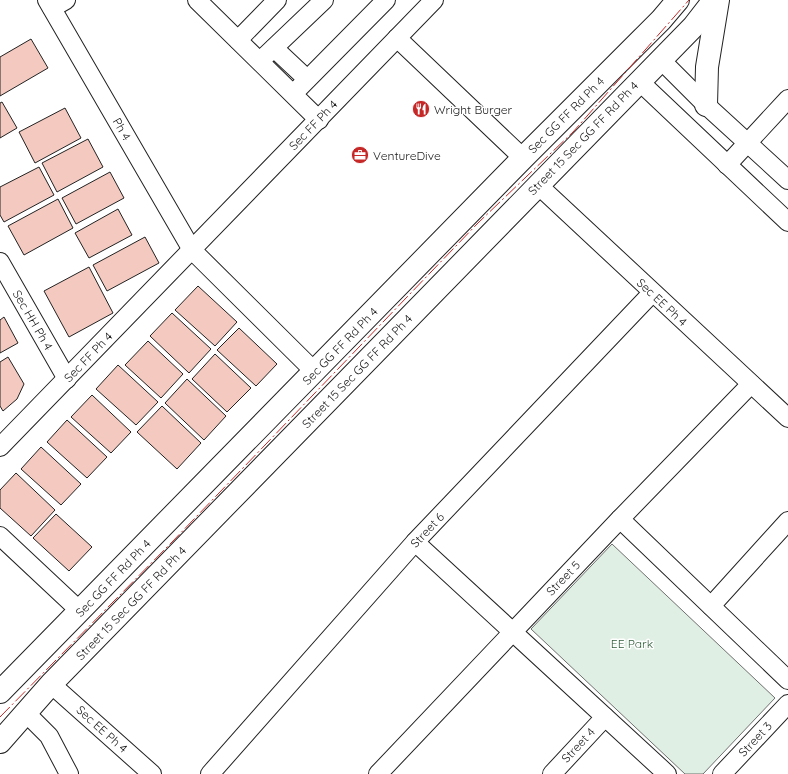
<svg xmlns="http://www.w3.org/2000/svg" width="788" height="774" viewBox="0 0 788 774" font-family="Quicksand,sans-serif">
<style>
.green{fill:#e0efe3;stroke:#6f6f6f}
.building{fill:#f3c9c0;stroke:#222}
.lines{fill:none;stroke-linecap:round;stroke-linejoin:round}
.minor-casing{stroke:#222;stroke-width:20}
.major-casing{stroke:#222;stroke-width:24}
.minor{stroke:#fff;stroke-width:18}
.major{stroke:#fff;stroke-width:22}
.power{stroke:#c62828;stroke-width:1;stroke-dasharray:14 3 2 3;stroke-linecap:butt}
.labels{text-anchor:middle;dominant-baseline:central;stroke-width:3;stroke-linejoin:round;paint-order:stroke}
.poi-label{font-size:12px;fill:#222;stroke:#fff;text-anchor:start}
.street-label{font-size:12px;fill:#222;stroke:#fff}
.park-label{font-size:12px;fill:#2f5e38;stroke:#fff}
</style>
<rect width="100%" height="100%" fill="#fff"/>
<path class="green" d="M612 544 775 698 703 774H685L531 629Z"/>
<g class="building">
<path d="M31 39 48 68 0 96V57Z"/>
<path d="M2 102 17 128 0 138V103Z"/>
<path d="M65 108 81 138 35 163 19 132Z"/>
<path d="M88 139 103 167 57 192 42 163Z"/>
<path d="M39 167 54 195 4 222 0 215V187Z"/>
<path d="M110 172 124 198 76 224 62 198Z"/>
<path d="M58 199 73 228 24 255 8 226Z"/>
<path d="M118 209 132 235 89 258 75 233Z"/>
<path d="M145 237 159 263 107 291 93 265Z"/>
<path d="M89 267 113 313 69 337 44 291Z"/>
<path d="M198 286 237 322 215 346 175 310Z"/>
<path d="M172 313 211 349 189 373 150 336Z"/>
<path d="M4 317 18 343 0 353V320Z"/>
<path d="M239 328 277 364 256 386 217 350Z"/>
<path d="M148 341 183 374 161 398 125 365Z"/>
<path d="M215 354 251 388 227 412 192 379Z"/>
<path d="M8 357 24 384 17 399 3 411 0 406V362Z"/>
<path d="M118 365 158 402 136 425 96 389Z"/>
<path d="M187 379 226 416 204 440 165 403Z"/>
<path d="M92 395 131 432 111 453 71 417Z"/>
<path d="M162 406 201 443 177 469 137 432Z"/>
<path d="M67 420 107 457 87 478 47 442Z"/>
<path d="M41 447 81 484 61 505 21 469Z"/>
<path d="M16 473 55 510 31 536 0 508V490Z"/>
<path d="M56 514 92 547 69 571 33 538Z"/>
</g>
<g class="lines">
<defs>
<g id="minor">
<path d="M47 0 192 250 315 372"/>
<path d="M197 0 319 120"/>
<path d="M52 8 66 0"/>
<path d="M397 38 523 158"/>
<path d="M238 40 277 0"/>
<path d="M274 48 307 79"/>
<path d="M661 60 706 105 788 180"/>
<path d="M260 61 324 0"/>
<path d="M639 81 788 222"/>
<path d="M294 93 386 0"/>
<path d="M727 165 788 99"/>
<path d="M538 185 788 418"/>
<path d="M0 262 67 379"/>
<path d="M0 447 434 0"/>
<path d="M620 519 788 680"/>
<path d="M0 536 80 611"/>
<path d="M415 542 667 774"/>
<path d="M711 606 788 521"/>
<path d="M51 684 152 774"/>
<path d="M25 712 49 736 69 774"/>
<path d="M210 774 415 542 652 293"/>
<path d="M378 774 620 519 751 384"/>
<path d="M552 774 605 717"/>
<path d="M722 774 788 704"/>
</g>
<g id="major">
<path d="M706 105 707 67 718 0"/>
<path d="M0 692 523 158 661 20 678 0"/>
<path d="M0 742 51 684 693 27 714 0"/>
</g>
</defs>
<use href="#minor" class="minor-casing"/>
<use href="#major" class="major-casing"/>
<use href="#minor" class="minor"/>
<use href="#major" class="major"/>
<path class="power" d="M0 717 172 542 478 223 573 132 689 0"/>
</g>
<defs>
<symbol id="restaurant-disc" viewBox="-11 -11 22 22"><circle r="9.5" fill="#c62828" stroke="#fff"/><path d="M-5-6h1v4h1v-4h1v4h1v-4h1v5L-1.5 .5V6h-2V.5L-5-1ZM5-6V6H3V1.5H1.5Q1.5-4 5-6Z" fill="#fff"/></symbol>
<symbol id="office-disc" viewBox="-11 -11 22 22"><circle r="9.5" fill="#c62828" stroke="#fff"/><path d="M-6-3h4V-5.5h4V-3h4V5H-6ZM-1-4.5V-3h2v-1.5ZM-6 0V1H6V0Z" fill="#fff"/></symbol>
</defs>
<g fill-rule="evenodd">
<use href="#restaurant-disc" x="411" y="99" width="20" height="20"/>
<use href="#office-disc" x="350" y="145" width="20" height="20"/>
</g>
<g class="labels">
<g class="poi-label">
<text x="434" y="109">Wright Burger</text>
<text x="373" y="155">VentureDive</text>
</g>
<g class="street-label">
<text transform="translate(566 115) rotate(-45)">Sec GG FF Rd Ph 4</text>
<text transform="translate(313 125) rotate(-46)">Sec FF Ph 4</text>
<text transform="translate(122 129) rotate(60)">Ph 4</text>
<text transform="translate(583 138) rotate(-46)">Street 15 Sec GG FF Rd Ph 4</text>
<text transform="translate(662 302) rotate(43)">Sec EE Ph 4</text>
<text transform="translate(33 320) rotate(60)">Sec HH Ph 4</text>
<text transform="translate(340 346) rotate(-46)">Sec GG FF Rd Ph 4</text>
<text transform="translate(88 357) rotate(-46)">Sec FF Ph 4</text>
<text transform="translate(357 371) rotate(-46)">Street 15 Sec GG FF Rd Ph 4</text>
<text transform="translate(427 530) rotate(-47)">Street 6</text>
<text transform="translate(113 578) rotate(-46)">Sec GG FF Rd Ph 4</text>
<text transform="translate(563 578) rotate(-46)">Street 5</text>
<text transform="translate(131 603) rotate(-46)">Street 15 Sec GG FF Rd Ph 4</text>
<text transform="translate(102 729) rotate(42)">Sec EE Ph 4</text>
<text transform="translate(755 739) rotate(-47)">Street 3</text>
<text transform="translate(578 745) rotate(-47)">Street 4</text>
</g>
<g class="park-label">
<text x="632" y="643">EE Park</text>
</g>
</g>
</svg>
